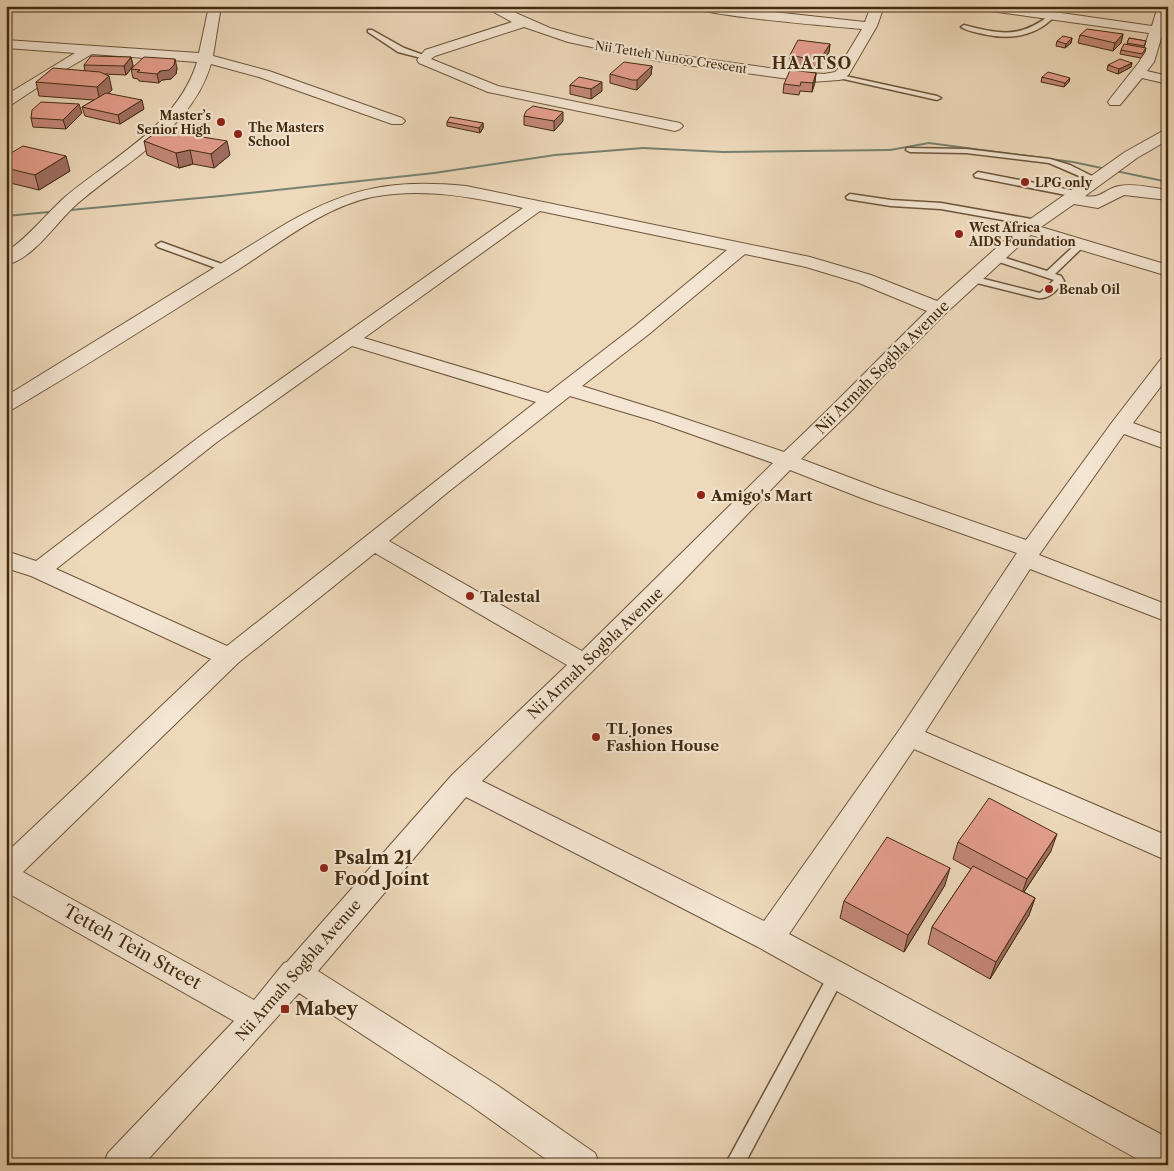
<svg xmlns="http://www.w3.org/2000/svg" width="1174" height="1171" viewBox="0 0 1174 1171" font-family="'Libre Caslon Text',serif">
<style>
.lines{fill:none;stroke-linecap:round;stroke-linejoin:round}
.stream{fill:#768170;fill-rule:evenodd}
.service-casing{stroke:#6d563b;stroke-width:3}
.minor-casing{stroke:#6d563b;stroke-width:2}
.service{fill:#f4e6d3;fill-rule:evenodd}
.minor{fill:#f4e6d3;fill-rule:evenodd}
.wall{fill:#c5887a;stroke:#422b10}
.shaded-wall{fill:#a06f63;stroke:#422b10}
.building{fill:#e59e8e;stroke:#422b10}
.poi-dot{fill:#8f2418;stroke:#f4e6d3;stroke-width:2}
.labels{text-anchor:middle;dominant-baseline:central;stroke-width:4.5;stroke-linejoin:round;paint-order:stroke}
.far-street-label{font-size:12px;fill:#422b10;stroke:#f4e6d3}
.far-poi-label{font-size:12px;font-weight:bold;fill:#422b10;stroke:#f4e6d3;text-anchor:start}
.street-label{font-size:15px;fill:#422b10;stroke:#f4e6d3}
.poi-label{font-size:15px;font-weight:bold;fill:#422b10;stroke:#f4e6d3;text-anchor:start}
.far-district-label{font-size:16px;font-weight:bold;letter-spacing:1px;fill:#422b10;stroke:#f4e6d3}
.near-poi-label{font-size:18px;font-weight:bold;fill:#422b10;stroke:#f4e6d3;text-anchor:start}
.near-street-label{font-size:18px;fill:#422b10;stroke:#f4e6d3}
</style>
<rect width="100%" height="100%" fill="#eed9bb"/>
<filter id="stains"><feTurbulence type="fractalNoise" baseFrequency=".004" numOctaves="4"/><feColorMatrix values="0 0 0 0 .2 0 0 0 0 .09 0 0 0 0 .02 0 0 0 .5 -.17"/></filter>
<radialGradient id="worn" r=".72"><stop offset=".6" stop-color="#630" stop-opacity="0"/><stop offset="1" stop-color="#630" stop-opacity=".3"/></radialGradient>
<g class="lines">
<path class="stream" d="M929 142 1073 161 1168 181V183L1073 163 929 144 890 151 723 153 643 149 555 156 434 174 221 197 6 217V215L221 195 434 172 555 154 643 147 723 151 890 149Z"/>
<defs>
<g id="service">
<path d="M1050 15 1055 16C1035 37 1010 40 983 34 975 32 967 31 961 27L964 25C1000 34 1019 39 1050 15Z"/>
<path d="M368 30H372L404 48 429 57 425 59 398 52 368 32Z"/>
<path d="M836 74 937 96 941 98 937 100 839 78 835 76Z"/>
<path d="M907 148 966 149 1050 159 1070 165 1100 180 1093 182 1049 163 966 153 910 152 906 150Z"/>
<path d="M978 172 1076 191 1080 194 1076 197 975 177 974 175Z"/>
<path d="M850 194 891 200 941 203 1037 220 1041 223 1037 226 941 209 891 206 847 199 846 197Z"/>
<path d="M161 242 230 267 232 269 230 271H224L158 247 156 245Z"/>
<path d="M1080 242 1083 243V247L1055 274 1061 276 1064 281C1057 290 1049 300 1037 298L969 281 967 279 972 276 1040 293 1054 280 993 260V256H999L1047 271 1077 243Z"/>
<path d="M837 968 843 970 845 975 744 1165H725L831 970Z"/>
</g>
<g id="minor">
<path d="M209 6H221L213 56 269 71 402 118 405 121 402 124H392L259 77 211 64C205 84 195 101 181 117 151 151 112 174 78 203 56 222 35 258 6 265V252C30 236 45 215 65 197 113 157 178 125 197 62L92 54 56 75 11 105 6 106V95L75 53 6 48V40L199 53Z"/>
<path d="M483 6H500L550 28 578 36 628 48 797 72 824 74 835 72 838 69 862 29C838 27 697 15 689 6H720L865 22 871 6H884L877 26 849 74 844 79 839 80 811 82 657 61 568 42 524 27 435 56 431 59 498 86 680 123 683 126 680 129 675 131 488 92 419 63 417 60 425 50 512 22Z"/>
<path d="M977 6H1012L1152 26 1158 6H1168V18L1165 28H1168V36L1162 35 1154 62 1147 71 1168 76V84L1142 78 1120 105H1110L1108 102 1110 99 1140 61 1149 33 983 10Z"/>
<path d="M1168 128V140L1137 158 1085 196C1102 199 1104 189 1119 186 1134 183 1153 188 1168 190V200L1124 195 1098 208 1074 204 1041 227 1168 265V276L1031 235 946 313 876 383 853 409 801 459 880 489 1026 540 1113 421 1161 359 1168 357V377L1133 423 1168 436V450L1124 434 1039 555 1168 605V622L1030 569 925 732 1168 836V861L914 749 789 934 1168 1138V1165H1148L758 947 466 797 318 971 494 1083 595 1153 600 1165H554L470 1105 299 993 143 1165H103L108 1153 234 1021 6 892V853L211 659 31 576 6 568V551L36 561 203 434 523 208C473 197 423 187 372 197 321 208 276 246 233 273 160 319 87 365 13 409L6 411V396L287 223C350 187 394 179 466 186L810 257 871 275 937 301 1022 225 1125 152ZM540 211 727 250 635 326 548 393 364 338ZM745 254 806 267 859 283 927 311C879 358 833 406 784 452L668 413 582 386 649 334ZM352 346 536 402 227 646 56 569 217 442ZM570 396 654 421 773 463 582 651 389 541 448 492ZM790 470 864 499 1017 553 900 729 764 921 482 781 682 582ZM375 553 567 665 452 775 287 962 284 963 254 1000 23 872 238 663Z"/>
</g>
</defs>
<use href="#service" class="service-casing"/>
<use href="#minor" class="minor-casing"/>
<use href="#service" class="service"/>
<use href="#minor" class="minor"/>
</g>
<g class="wall">
<path d="M1123 34 1121 43 1113 51 1078 43 1080 35Z"/>
<path d="M1072 38 1071 43 1065 48 1056 46 1057 41Z"/>
<path d="M1129 38 1146 41 1144 48H1146L1145 52 1141 58 1120 54 1121 50 1127 44Z"/>
<path d="M830 44 829 52 818 70 789 64 790 55Z"/>
<path d="M131 57 133 66 126 75 105 74 112 90 108 93 144 109 120 124 85 116 82 107 94 100 39 96 36 82 85 71 84 65Z"/>
<path d="M1132 63 1131 67 1118 74 1107 70 1108 65Z"/>
<path d="M652 66 651 75 637 90 632 89 610 83V74Z"/>
<path d="M177 68 176 74 171 79 162 80 159 83 139 81 138 79 133 78 131 69Z"/>
<path d="M816 73 815 82 812 92 800 91 799 95 783 93 784 84Z"/>
<path d="M1042 77 1069 82 1064 87 1041 82Z"/>
<path d="M570 85 602 91 591 99 570 94Z"/>
<path d="M82 113 66 129 33 127 31 118Z"/>
<path d="M524 116 563 121 554 131 524 125Z"/>
<path d="M447 122 483 123V128L480 133 447 126Z"/>
<path d="M144 141 230 155 214 168 193 164 179 168 147 155Z"/>
<path d="M6 156 70 171 39 190 6 182Z"/>
<path d="M958 842 1051 851 1024 892 1035 898 1029 915 990 979 928 944 932 927 971 869 953 859Z"/>
<path d="M945 885 904 952 840 918 844 901Z"/>
</g>
<g class="shaded-wall">
<path d="M1123 34 1121 43 1113 51 1115 43Z"/>
<path d="M1072 38 1071 43 1065 48 1066 44Z"/>
<path d="M830 44 829 52 818 70 819 61Z"/>
<path d="M131 57 133 66 126 75 124 66Z"/>
<path d="M175 59 177 68 176 74 171 79 162 80 159 83 157 74Z"/>
<path d="M1132 63 1131 67 1118 74 1119 69Z"/>
<path d="M652 66 651 75 637 90V80Z"/>
<path d="M816 73 815 82 812 92 813 83Z"/>
<path d="M109 76 112 90 100 101 97 87Z"/>
<path d="M1070 78 1069 82 1064 87 1065 83Z"/>
<path d="M602 82V91L591 99V89Z"/>
<path d="M142 100 144 109 120 124 118 115Z"/>
<path d="M79 104 82 113 66 129 63 120Z"/>
<path d="M563 112V121L554 131V121Z"/>
<path d="M483 123V128L480 133 479 128Z"/>
<path d="M227 141 230 155 214 168 211 154Z"/>
<path d="M190 150 193 164 179 168 176 153Z"/>
<path d="M66 156 70 171 39 190 35 175Z"/>
<path d="M1057 834 1051 851 1021 896 1027 879Z"/>
<path d="M950 868 945 885 904 952 908 935Z"/>
<path d="M1035 898 1029 915 990 979 996 962Z"/>
</g>
<g class="building">
<path d="M1087 29 1123 34 1115 43 1080 35Z"/>
<path d="M1063 36 1072 38 1066 44 1057 41Z"/>
<path d="M1129 38 1146 41 1144 46 1127 43Z"/>
<path d="M798 40 830 44 819 61 790 55Z"/>
<path d="M1124 44 1146 48 1142 54 1121 50Z"/>
<path d="M91 56 131 57 124 66 84 65Z"/>
<path d="M144 57 175 59 174 65 169 70 160 71 157 74 137 72 140 70 131 69Z"/>
<path d="M1120 59 1132 63 1119 69 1108 65Z"/>
<path d="M624 62 652 66 637 80H632L610 74Z"/>
<path d="M53 68 100 72 109 76 97 87 36 82Z"/>
<path d="M790 70 816 73 813 83 801 82 800 86 784 84Z"/>
<path d="M1048 72 1070 78 1065 83 1042 77Z"/>
<path d="M579 77 602 82 591 89 570 85Z"/>
<path d="M106 93 142 100 118 115 82 107Z"/>
<path d="M41 102 79 104 63 120 31 118 32 110Z"/>
<path d="M533 106 563 112 554 121 524 116 526 111Z"/>
<path d="M450 117 483 123 479 128 447 122Z"/>
<path d="M160 130 227 141 211 154 190 150 176 153 144 141Z"/>
<path d="M23 146 66 156 35 175 6 168V156Z"/>
<path d="M989 798 1057 834 1027 879 958 842Z"/>
<path d="M887 837 950 868 908 935 844 901Z"/>
<path d="M973 866 1035 898 996 962 932 927Z"/>
</g>
<g class="poi-dot">
<circle cx="221" cy="122" r="5"/>
<circle cx="238" cy="134" r="5"/>
<circle cx="1025" cy="182" r="5"/>
<circle cx="959" cy="234" r="5"/>
<circle cx="1049" cy="289" r="5"/>
<circle cx="701" cy="495" r="5"/>
<circle cx="470" cy="596" r="5"/>
<circle cx="596" cy="737" r="5"/>
<circle cx="324" cy="868" r="5"/>
<rect x="280" y="1004" width="10" height="10" rx="2.5"/>
</g>
<g class="labels">
<g class="far-street-label">
<text transform="translate(671 57) rotate(9)">Nii Tetteh Nunoo Crescent</text>
</g>
<g class="far-poi-label">
<text x="211" y="115" text-anchor="end">Master’s<tspan x="211" dy="14">Senior High</tspan></text>
<text x="248" y="127">The Masters<tspan x="248" dy="14">School</tspan></text>
<text x="1035" y="182">LPG only</text>
<text x="969" y="227">West Africa<tspan x="969" dy="14">AIDS Foundation</tspan></text>
<text x="1059" y="289">Benab Oil</text>
</g>
<g class="street-label">
<text transform="translate(882 367) rotate(-45)">Nii Armah Sogbla Avenue</text>
<text transform="translate(595 653) rotate(-44)">Nii Armah Sogbla Avenue</text>
<text transform="translate(298 970) rotate(-49)">Nii Armah Sogbla Avenue</text>
</g>
<g class="poi-label">
<text x="711" y="495">Amigo's Mart</text>
<text x="480" y="596">Talestal</text>
<text x="606" y="728">TL Jones<tspan x="606" dy="17">Fashion House</tspan></text>
</g>
<g class="far-district-label">
<text x="812" y="63">HAATSO</text>
</g>
<g class="near-poi-label">
<text x="334" y="858">Psalm 21<tspan x="334" dy="21">Food Joint</tspan></text>
<text x="295" y="1009">Mabey</text>
</g>
<g class="near-street-label">
<text transform="translate(132 947) rotate(29)">Tetteh Tein Street</text>
</g>
</g>
<rect width="1174" height="1171" fill="none" stroke="#eed9bb" stroke-width="25"/>
<rect x="8" y="8" width="1159" height="1156" fill="none" stroke="#422b10" stroke-width="2.5"/>
<rect x="12" y="12" width="1149" height="1146" fill="none" stroke="#422b10"/>
<rect width="100%" height="100%" filter="url(#stains)"/>
<rect width="100%" height="100%" fill="url(#worn)"/>
</svg>
